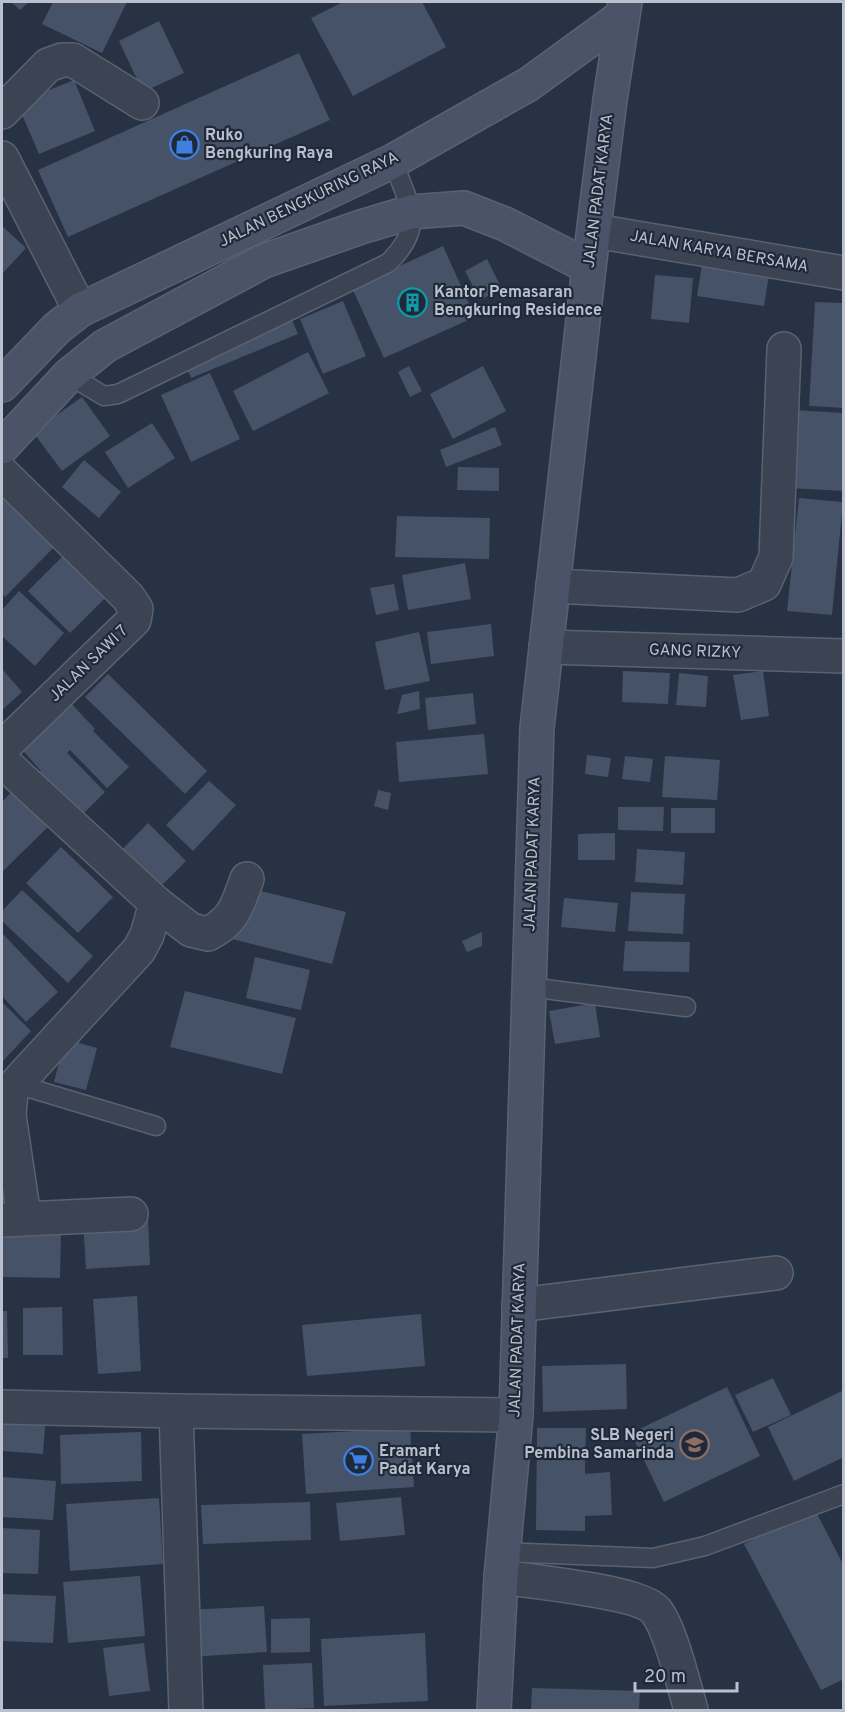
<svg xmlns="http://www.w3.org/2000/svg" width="845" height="1712" viewBox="0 0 845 1712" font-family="Overpass,sans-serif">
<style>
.building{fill:#465267}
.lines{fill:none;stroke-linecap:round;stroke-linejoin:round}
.lane-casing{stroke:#5a6271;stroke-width:21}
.street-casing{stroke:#5a6271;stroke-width:36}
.secondary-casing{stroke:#5a6271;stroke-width:36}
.lane{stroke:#3c4454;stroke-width:18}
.street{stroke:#3c4454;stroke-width:33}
.secondary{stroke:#4a5367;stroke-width:33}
.labels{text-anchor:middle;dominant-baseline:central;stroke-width:4.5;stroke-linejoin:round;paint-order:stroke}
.poi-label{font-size:16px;font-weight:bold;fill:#bac0cd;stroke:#20293a;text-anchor:start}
.street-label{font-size:16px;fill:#bac0cd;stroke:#20293a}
</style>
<rect width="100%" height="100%" fill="#273245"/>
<g class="building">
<path d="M11 2H29L20 10Z"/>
<path d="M53 2H127L102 53 42 24Z"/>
<path d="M343 2H422L446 47 353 96 311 18Z"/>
<path d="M159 21 184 73 143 92 119 41Z"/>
<path d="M299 53 330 120 68 237 38 170Z"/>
<path d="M74 80 95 131 39 154 17 103Z"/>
<path d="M2 226 26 248 2 274Z"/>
<path d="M443 246 475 317 384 358 352 288Z"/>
<path d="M487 259 502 289 480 300 465 271Z"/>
<path d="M702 265 769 275 764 306 697 296Z"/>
<path d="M655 275 693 278 689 323 651 319Z"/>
<path d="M343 301 366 356 323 374 300 319Z"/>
<path d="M815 302 844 303V408L809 406Z"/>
<path d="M292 320 298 334 191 378 185 363Z"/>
<path d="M308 352 329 393 253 431 233 391Z"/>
<path d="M409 366 422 391 410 397 398 372Z"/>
<path d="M483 366 506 411 453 439 430 394Z"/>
<path d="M210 373 240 439 191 462 161 395Z"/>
<path d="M82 397 110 436 62 471 33 432Z"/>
<path d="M794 410 844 413V491L788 488Z"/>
<path d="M152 423 175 458 128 488 105 452Z"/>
<path d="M495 427 502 445 446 467 440 450Z"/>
<path d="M84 460 121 492 99 518 62 487Z"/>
<path d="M458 467 499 468V491L457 490Z"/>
<path d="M6 495 57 544 5 597 2 593V500Z"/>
<path d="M799 498 843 502 832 615 787 611Z"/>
<path d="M397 516 490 518 489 559 395 557Z"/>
<path d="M71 548 113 590 70 633 28 591Z"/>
<path d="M465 563 471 599 408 610 402 575Z"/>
<path d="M394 584 399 610 376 615 370 588Z"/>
<path d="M19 591 64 633 35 666 2 636V610Z"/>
<path d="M491 624 494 656 431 664 427 632Z"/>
<path d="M419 632 430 681 385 690 375 642Z"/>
<path d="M2 669 22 692 2 710Z"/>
<path d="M623 671 670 673 668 704 622 702Z"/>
<path d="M763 671 769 716 741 720 733 675Z"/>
<path d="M679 673 708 676 706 707 676 705Z"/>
<path d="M108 674 207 771 185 794 85 697Z"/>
<path d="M419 691 420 709 397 714 402 695Z"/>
<path d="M473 693 476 724 428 730 425 698Z"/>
<path d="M68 700 95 729 93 731 129 767 107 788 70 750 67 753 105 792 81 816 39 772 41 771 17 744Z"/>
<path d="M484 734 488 774 399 782 396 742Z"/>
<path d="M587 755 611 758 608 777 585 774Z"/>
<path d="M625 756 653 759 650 782 622 779Z"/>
<path d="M665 756 720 760 717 800 662 797Z"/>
<path d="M209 781 236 805 193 851 166 825Z"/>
<path d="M17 786 53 822 2 872V802Z"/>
<path d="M378 790 391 793 388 810 374 806Z"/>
<path d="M618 807H664L663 831 618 830Z"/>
<rect x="671" y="808" width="44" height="25"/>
<path d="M148 823 186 861 154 893 116 856Z"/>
<path d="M615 833V860H578V834Z"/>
<path d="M61 847 113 897 78 933 26 883Z"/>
<path d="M637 849 685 852 683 885 635 882Z"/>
<path d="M245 887 346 912 332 964 232 939Z"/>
<path d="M22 890 93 956 68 983 2 921V911Z"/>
<path d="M631 892 685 894 683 934 628 931Z"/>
<path d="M564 898 618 903 615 932 561 927Z"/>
<path d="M482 932V946L467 952 462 941Z"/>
<path d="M2 933 58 992 26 1022 2 996Z"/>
<path d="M625 941 690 942 689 972 623 971Z"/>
<path d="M255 957 310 970 301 1010 246 998Z"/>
<path d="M185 991 296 1018 282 1074 170 1047Z"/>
<path d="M2 1002 31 1031 2 1062Z"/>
<path d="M595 1003 600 1037 555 1044 549 1011Z"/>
<path d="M65 1039 97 1048 86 1090 54 1082Z"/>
<path d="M148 1218 150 1265 86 1269 83 1221Z"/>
<path d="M2 1231 61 1232 60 1278 2 1277Z"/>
<path d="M137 1296 141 1371 98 1374 93 1299Z"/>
<path d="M62 1307 63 1355H23V1308Z"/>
<path d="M2 1311H7L8 1358H2Z"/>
<path d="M421 1314 425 1366 307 1376 302 1325Z"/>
<path d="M626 1364 627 1409 543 1412 542 1366Z"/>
<path d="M773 1378 791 1415 753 1432 735 1395Z"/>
<path d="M727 1387 760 1456 664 1502 631 1433Z"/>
<path d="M844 1390V1457L794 1481 768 1427Z"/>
<path d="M2 1409 46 1413 43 1454 2 1451Z"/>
<path d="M410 1428 414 1487 306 1494 302 1434Z"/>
<path d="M537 1428H586L585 1474 610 1472 612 1515 585 1516V1531L536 1530Z"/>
<path d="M141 1432 142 1481 61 1484 60 1435Z"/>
<path d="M2 1477 56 1481 53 1520 2 1517Z"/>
<path d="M401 1497 405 1535 340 1541 336 1503Z"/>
<path d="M159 1498 163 1564 70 1571 66 1504Z"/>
<path d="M310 1502 311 1540 203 1544 201 1505Z"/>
<path d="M814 1508 844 1566V1679L821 1690 744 1544Z"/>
<path d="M2 1528 40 1530 38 1574 2 1573Z"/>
<path d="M140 1576 145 1636 68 1643 63 1582Z"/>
<path d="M2 1594 56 1596 53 1643 2 1641Z"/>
<path d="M264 1606 267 1652 189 1657 186 1610Z"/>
<path d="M310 1618V1652L271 1653V1619Z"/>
<path d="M425 1633 428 1701 324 1706 321 1639Z"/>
<path d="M144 1643 150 1691 109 1696 103 1648Z"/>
<path d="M312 1663 314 1708 265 1710 263 1665Z"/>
<path d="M532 1688 640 1691 639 1710H531Z"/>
</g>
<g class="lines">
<defs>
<g id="lane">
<path d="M69 375 104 396 118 394 388 263C427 226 408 204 393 161"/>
<path d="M529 987 686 1007"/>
<path d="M16 1084 156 1126"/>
<path d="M504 1552 653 1558 705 1546 844 1494"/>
</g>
<g id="street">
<path d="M2 112 48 65 62 60H73L142 103"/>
<path d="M2 158 80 310"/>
<path d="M595 231 844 273"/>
<path d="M2 473 128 597 136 609 134 620 2 748"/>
<path d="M553 586 738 595 764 584 776 557 784 349"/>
<path d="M546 647 844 656"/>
<path d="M2 761 156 903 191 930 208 934C235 920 237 905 247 879"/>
<path d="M24 1217 9 1115 11 1092 16 1084 139 950 147 935 156 903"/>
<path d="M3 1220 131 1214"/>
<path d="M519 1305 776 1273"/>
<path d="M2 1407 176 1411 516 1415"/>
<path d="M176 1411 186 1710"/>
<path d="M501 1577C530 1581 641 1592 656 1611 671 1630 684 1686 691 1710"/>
</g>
<g id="secondary">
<path d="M2 385 57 328 80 310 393 161 529 84 621 17"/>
<path d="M2 447 69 375 105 346 264 261 361 227 411 212 464 208 505 224 589 267"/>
<path d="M494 1710 501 1577 516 1415 537 728 589 267 610 100 625 2"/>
</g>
</defs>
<use href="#lane" class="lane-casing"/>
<use href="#street" class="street-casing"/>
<use href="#secondary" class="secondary-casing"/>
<use href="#lane" class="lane"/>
<use href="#street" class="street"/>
<use href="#secondary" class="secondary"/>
</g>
<defs>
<symbol id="shop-ring" viewBox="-11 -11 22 22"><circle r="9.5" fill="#20293a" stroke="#3f7fe0" stroke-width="1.5"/><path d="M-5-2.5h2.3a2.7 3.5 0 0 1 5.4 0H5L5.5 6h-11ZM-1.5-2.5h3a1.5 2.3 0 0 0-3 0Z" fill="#3f7fe0"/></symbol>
<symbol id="building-ring" viewBox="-11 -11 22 22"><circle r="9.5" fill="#20293a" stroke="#0f9aa8" stroke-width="1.5"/><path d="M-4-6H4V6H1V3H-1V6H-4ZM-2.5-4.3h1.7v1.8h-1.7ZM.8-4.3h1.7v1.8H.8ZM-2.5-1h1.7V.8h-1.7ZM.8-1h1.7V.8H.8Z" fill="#0f9aa8"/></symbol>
<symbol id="school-ring" viewBox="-11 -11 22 22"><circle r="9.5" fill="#20293a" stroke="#8d6e63" stroke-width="1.5"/><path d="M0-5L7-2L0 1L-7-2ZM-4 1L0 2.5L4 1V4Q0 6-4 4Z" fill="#8d6e63"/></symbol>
<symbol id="supermarket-ring" viewBox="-11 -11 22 22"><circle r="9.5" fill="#20293a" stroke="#3f7fe0" stroke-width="1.5"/><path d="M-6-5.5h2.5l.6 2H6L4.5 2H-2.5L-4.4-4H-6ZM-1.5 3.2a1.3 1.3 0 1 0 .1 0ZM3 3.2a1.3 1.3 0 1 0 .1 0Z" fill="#3f7fe0"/></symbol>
</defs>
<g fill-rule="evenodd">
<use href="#shop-ring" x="168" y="128" width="33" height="33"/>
<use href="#building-ring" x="396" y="286" width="33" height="33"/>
<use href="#school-ring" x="678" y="1428" width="33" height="33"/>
<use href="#supermarket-ring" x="342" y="1444" width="33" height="33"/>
</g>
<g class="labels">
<g class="poi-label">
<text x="205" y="136">Ruko<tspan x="205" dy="18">Bengkuring Raya</tspan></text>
<text x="434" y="293">Kantor Pemasaran<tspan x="434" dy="18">Bengkuring Residence</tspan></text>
<text x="674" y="1436" text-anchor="end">SLB Negeri<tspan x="674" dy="18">Pembina Samarinda</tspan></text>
<text x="379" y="1452">Eramart<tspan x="379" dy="18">Padat Karya</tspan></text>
</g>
<g class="street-label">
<text transform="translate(599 191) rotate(-83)">JALAN PADAT KARYA</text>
<text transform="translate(309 200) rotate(-26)">JALAN BENGKURING RAYA</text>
<text transform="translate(719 252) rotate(10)">JALAN KARYA BERSAMA</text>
<text transform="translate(695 652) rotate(2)">GANG RIZKY</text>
<text transform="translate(89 664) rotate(-44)">JALAN SAWI 7</text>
<text transform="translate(533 854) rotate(-88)">JALAN PADAT KARYA</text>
<text transform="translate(518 1340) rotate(-88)">JALAN PADAT KARYA</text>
</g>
</g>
<rect width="845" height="1712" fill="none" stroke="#bac0cd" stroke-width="6"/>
<path d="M635 1682v9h102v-9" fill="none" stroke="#bac0cd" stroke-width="3"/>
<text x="644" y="1682" font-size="18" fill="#bac0cd" stroke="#20293a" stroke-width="4.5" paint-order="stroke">20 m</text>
</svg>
